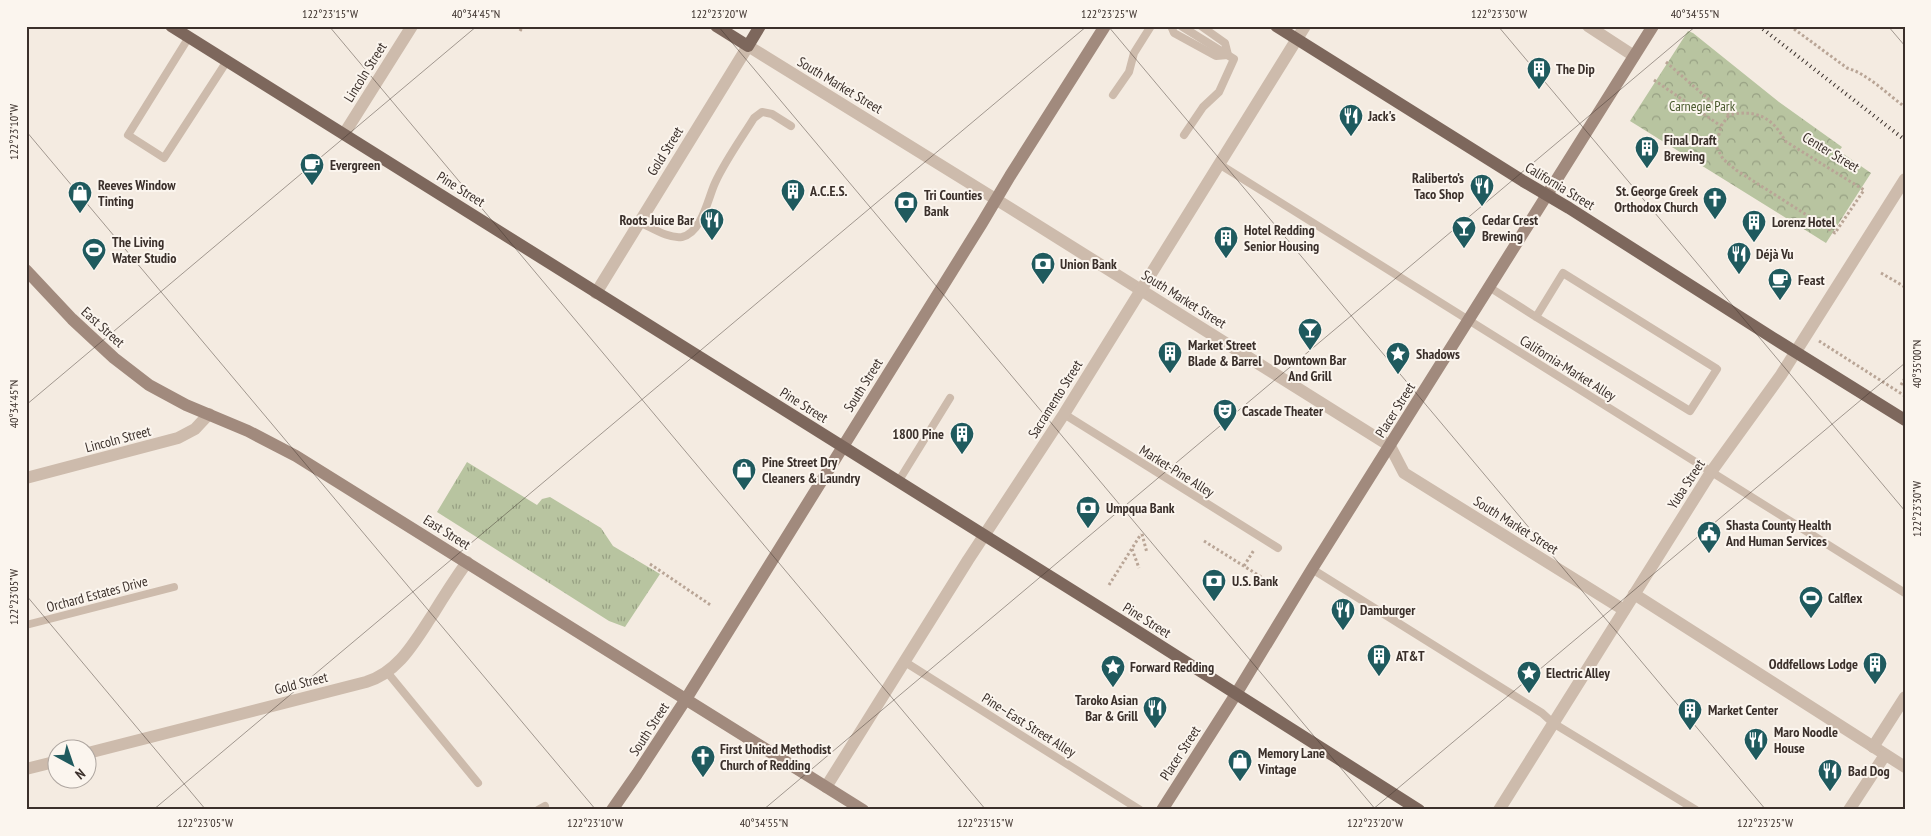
<svg xmlns="http://www.w3.org/2000/svg" width="1931" height="836" viewBox="0 0 1931 836" font-family="'PT Sans Narrow',sans-serif">
<style>
.grass{fill:url(#grass-tufts)}
.park{fill:url(#park-crowns)}
.lines{fill:none;stroke-linecap:round;stroke-linejoin:round}
.path{stroke:#b9a596;stroke-width:3;stroke-dasharray:2.5 2.5;stroke-linecap:butt}
.lane{stroke:#cdbbac;stroke-width:8}
.street{stroke:#cdbbac;stroke-width:12}
.secondary{stroke:#a18a7d;stroke-width:12}
.primary{stroke:#7d675c;stroke-width:12}
.rail{stroke:#3b302b;stroke-width:4;stroke-dasharray:1 4;stroke-linecap:butt}
.ticks{fill:none;stroke:#3b302b;stroke-width:1;stroke-opacity:0.45}
.labels{text-anchor:middle;dominant-baseline:central;stroke-width:4;stroke-linejoin:round;paint-order:stroke}
.poi-label{font-size:14px;font-weight:bold;fill:#3b302b;stroke:#fbf5ee;text-anchor:start}
.street-label{font-size:14px;fill:#3b302b;stroke:#fbf5ee}
.park-label{font-size:14px;fill:#4a5a2e;stroke:#fbf5ee}
.neatline{fill:none;stroke:#3b302b;stroke-width:2}
.ticks-label{font-size:12px;text-anchor:middle;fill:#3b302b}
</style>
<defs>
<pattern id="grass-tufts" width="24" height="20" patternUnits="userSpaceOnUse" patternTransform="scale(1.25)"><rect width="24" height="20" fill="#b8c4a0"/><path d="M3 7l-1-3M5 7V3M7 7l1-3M15 17l-1-3M17 17v-4M19 17l1-3" fill="none" stroke="#97a083"/></pattern>
<pattern id="park-crowns" width="20" height="18" patternUnits="userSpaceOnUse" patternTransform="scale(1.25)"><rect width="20" height="18" fill="#b8c4a0"/><path d="M2 6a3 3 0 1 1 6 0M12 15a3 3 0 1 1 6 0" fill="none" stroke="#97a083"/></pattern>
</defs>
<rect width="100%" height="100%" fill="#f4ebe1"/>
<path class="grass" d="M467 462 537 505 542 499 550 497 601 528 613 546 660 574 625 627 609 621 437 512Z"/>
<path class="park" d="M1688 31 1693 33 1779 102 1842 147 1839 151 1871 173 1826 243 1630 121Z"/>
<g class="lines">
<g class="path">
<path d="M1790 26 1847 68C1868 74 1887 94 1905 107"/>
<path d="M520 31 523 26"/>
<path d="M1666 62 1722 111 1729 115C1755 109 1773 117 1785 141L1864 190 1835 233 1736 170 1723 159 1716 146 1721 126 1729 115"/>
<path d="M1654 80 1721 126"/>
<path d="M1881 273 1905 287"/>
<path d="M1819 341 1905 396"/>
<path d="M1901 385 1905 378"/>
<path d="M1142 534 1147 553"/>
<path d="M1204 541 1274 585"/>
<path d="M1132 549 1139 568"/>
<path d="M650 564 712 606"/>
<path d="M1244 566 1254 550"/>
<path d="M1109 585 1141 534"/>
</g>
<g class="lane">
<path d="M1171 26 1174 33 1216 56 1228 55 1225 43 1201 26"/>
<path d="M1181 26 1234 59 1219 92 1203 107 1184 135"/>
<path d="M189 37 128 135 164 158 227 61"/>
<path d="M1113 95 1129 72 1134 53 1151 26"/>
<path d="M1219 164 1905 593"/>
<path d="M639 222C651 227 668 239 682 237 702 233 708 198 715 183 725 161 741 139 754 118L762 112 772 114 791 126"/>
<path d="M1489 287 1536 317 1690 411 1717 369 1563 273 1536 317"/>
<path d="M1064 414 1278 548"/>
<path d="M898 482 950 398"/>
<path d="M1312 569 1542 713 1553 723 1696 810"/>
<path d="M26 625 174 587"/>
<path d="M905 662 1140 810"/>
<path d="M387 672 478 783"/>
<path d="M538 810 545 806"/>
</g>
<g class="street">
<path d="M1588 26 1634 56"/>
<path d="M344 134 412 26"/>
<path d="M596 293 748 46 1010 208 1390 446 1404 473 1624 610"/>
<path d="M26 478 178 438 195 429 209 414"/>
<path d="M1634 594 1905 767"/>
<path d="M1873 747 1905 697"/>
<path d="M88 753 366 682C399 672 415 641 433 614 444 596 455 579 467 562"/>
<path d="M26 769 58 761"/>
<path d="M826 787 968 560 1064 414 1305 26"/>
<path d="M1499 810 1711 472 1781 375 1905 179"/>
<path d="M1849 810 1885 755"/>
</g>
<g class="secondary">
<path d="M26 270 72 319 114 358 149 385 186 405 248 431 296 456 863 810"/>
<path d="M612 810 637 774 686 699 982 223 1010 176 1105 26"/>
<path d="M1162 810 1236 694 1312 569 1653 26"/>
</g>
<g class="primary">
<path d="M171 26 1123 622 1419 810"/>
<path d="M716 26 748 46 760 26"/>
<path d="M1276 26 1523 181 1569 208 1773 338 1905 420"/>
</g>
<path class="rail" d="M1759 26 1905 140"/>
</g>
<path class="ticks" d="M329 26 986 810M718 26 1376 810M1108 26 1766 810M1498 26 1905 511M1888 26 1905 46M26 131 596 810M26 405 477 26M26 595 206 810M153 810 1087 26M763 810 1696 26M1372 810 1905 363"/>
<defs>
<symbol id="building-pin" viewBox="-11 -11 22 30"><path d="M0 17L-7.5 6A9.5 9.5 0 1 1 7.5 6Z" fill="#1f5a5e" stroke="#fbf5ee"/><path d="M-4-6H4V6H1V3H-1V6H-4ZM-2.5-4.3h1.7v1.8h-1.7ZM.8-4.3h1.7v1.8H.8ZM-2.5-1h1.7V.8h-1.7ZM.8-1h1.7V.8H.8Z" fill="#fff"/></symbol>
<symbol id="restaurant-pin" viewBox="-11 -11 22 30"><path d="M0 17L-7.5 6A9.5 9.5 0 1 1 7.5 6Z" fill="#1f5a5e" stroke="#fbf5ee"/><path d="M-5-6h1v4h1v-4h1v4h1v-4h1v5L-1.5 .5V6h-2V.5L-5-1ZM5-6V6H3V1.5H1.5Q1.5-4 5-6Z" fill="#fff"/></symbol>
<symbol id="cafe-pin" viewBox="-11 -11 22 30"><path d="M0 17L-7.5 6A9.5 9.5 0 1 1 7.5 6Z" fill="#1f5a5e" stroke="#fbf5ee"/><path d="M-5.5-4.5H6V0H3Q3 3.5 0 3.5H-2.5Q-5.5 3.5-5.5 0ZM3-3.2v2h1.7v-2ZM-6 4.5H4V6H-6Z" fill="#fff"/></symbol>
<symbol id="shop-pin" viewBox="-11 -11 22 30"><path d="M0 17L-7.5 6A9.5 9.5 0 1 1 7.5 6Z" fill="#1f5a5e" stroke="#fbf5ee"/><path d="M-5-2.5h2.3a2.7 3.5 0 0 1 5.4 0H5L5.5 6h-11ZM-1.5-2.5h3a1.5 2.3 0 0 0-3 0Z" fill="#fff"/></symbol>
<symbol id="church-pin" viewBox="-11 -11 22 30"><path d="M0 17L-7.5 6A9.5 9.5 0 1 1 7.5 6Z" fill="#1f5a5e" stroke="#fbf5ee"/><path d="M-1.2-6h2.4v3.5h3.3v2.4h-3.3V6h-2.4V-.1h-3.3v-2.4h3.3Z" fill="#fff"/></symbol>
<symbol id="bank-pin" viewBox="-11 -11 22 30"><path d="M0 17L-7.5 6A9.5 9.5 0 1 1 7.5 6Z" fill="#1f5a5e" stroke="#fbf5ee"/><path d="M-6-4H6V4H-6ZM0-2.3a2.3 2.3 0 1 0 0 4.6a2.3 2.3 0 1 0 0-4.6Z" fill="#fff"/></symbol>
<symbol id="bar-pin" viewBox="-11 -11 22 30"><path d="M0 17L-7.5 6A9.5 9.5 0 1 1 7.5 6Z" fill="#1f5a5e" stroke="#fbf5ee"/><path d="M-6-5H6L.8 .8V4.5H3.5V6h-7V4.5H-.8V.8Z" fill="#fff"/></symbol>
<symbol id="stadium-pin" viewBox="-11 -11 22 30"><path d="M0 17L-7.5 6A9.5 9.5 0 1 1 7.5 6Z" fill="#1f5a5e" stroke="#fbf5ee"/><path d="M0-5a6.5 5 0 1 0 0 10a6.5 5 0 1 0 0-10ZM-3.5-1.8h7v3.6h-7Z" fill="#fff"/></symbol>
<symbol id="sight-pin" viewBox="-11 -11 22 30"><path d="M0 17L-7.5 6A9.5 9.5 0 1 1 7.5 6Z" fill="#1f5a5e" stroke="#fbf5ee"/><path d="M0-6L1.8-2.2L6-1.7L2.9 1.2L3.7 5.4L0 3.3L-3.7 5.4L-2.9 1.2L-6-1.7L-1.8-2.2Z" fill="#fff"/></symbol>
<symbol id="theatre-pin" viewBox="-11 -11 22 30"><path d="M0 17L-7.5 6A9.5 9.5 0 1 1 7.5 6Z" fill="#1f5a5e" stroke="#fbf5ee"/><path d="M-5-5.5Q0-4 5-5.5V0Q5 5 0 6Q-5 5-5 0ZM-3.3-2.5H-1v1.5H-3.3ZM1-2.5H3.3v1.5H1ZM-2.8 1Q0 5.5 2.8 1Z" fill="#fff"/></symbol>
<symbol id="civic-pin" viewBox="-11 -11 22 30"><path d="M0 17L-7.5 6A9.5 9.5 0 1 1 7.5 6Z" fill="#1f5a5e" stroke="#fbf5ee"/><path d="M-.6-6.5H3V-4.5H.6V-3L4-1V1h2V6H-6V1h2V-1L-.6-3ZM-1.2 2.5V6h2.4V2.5Z" fill="#fff"/></symbol>
</defs>
<g fill-rule="evenodd">
<use href="#building-pin" x="1525" y="55" width="28" height="38"/>
<use href="#restaurant-pin" x="1337" y="102" width="28" height="38"/>
<use href="#building-pin" x="1633" y="134" width="28" height="38"/>
<use href="#cafe-pin" x="298" y="151" width="28" height="38"/>
<use href="#restaurant-pin" x="1468" y="172" width="28" height="38"/>
<use href="#building-pin" x="779" y="177" width="28" height="38"/>
<use href="#shop-pin" x="66" y="179" width="28" height="38"/>
<use href="#church-pin" x="1701" y="185" width="28" height="38"/>
<use href="#bank-pin" x="892" y="189" width="28" height="38"/>
<use href="#restaurant-pin" x="698" y="206" width="28" height="38"/>
<use href="#building-pin" x="1740" y="208" width="28" height="38"/>
<use href="#bar-pin" x="1450" y="214" width="28" height="38"/>
<use href="#building-pin" x="1212" y="224" width="28" height="38"/>
<use href="#stadium-pin" x="80" y="236" width="28" height="38"/>
<use href="#restaurant-pin" x="1725" y="240" width="28" height="38"/>
<use href="#bank-pin" x="1029" y="250" width="28" height="38"/>
<use href="#cafe-pin" x="1766" y="266" width="28" height="38"/>
<use href="#bar-pin" x="1296" y="316" width="28" height="38"/>
<use href="#building-pin" x="1156" y="339" width="28" height="38"/>
<use href="#sight-pin" x="1384" y="340" width="28" height="38"/>
<use href="#theatre-pin" x="1211" y="397" width="28" height="38"/>
<use href="#building-pin" x="948" y="420" width="28" height="38"/>
<use href="#shop-pin" x="730" y="456" width="28" height="38"/>
<use href="#bank-pin" x="1074" y="494" width="28" height="38"/>
<use href="#civic-pin" x="1695" y="519" width="28" height="38"/>
<use href="#bank-pin" x="1200" y="567" width="28" height="38"/>
<use href="#stadium-pin" x="1797" y="584" width="28" height="38"/>
<use href="#restaurant-pin" x="1329" y="596" width="28" height="38"/>
<use href="#building-pin" x="1365" y="642" width="28" height="38"/>
<use href="#building-pin" x="1861" y="650" width="28" height="38"/>
<use href="#sight-pin" x="1099" y="653" width="28" height="38"/>
<use href="#sight-pin" x="1515" y="659" width="28" height="38"/>
<use href="#restaurant-pin" x="1141" y="694" width="28" height="38"/>
<use href="#building-pin" x="1676" y="696" width="28" height="38"/>
<use href="#restaurant-pin" x="1742" y="726" width="28" height="38"/>
<use href="#church-pin" x="689" y="743" width="28" height="38"/>
<use href="#shop-pin" x="1226" y="747" width="28" height="38"/>
<use href="#restaurant-pin" x="1816" y="757" width="28" height="38"/>
</g>
<g class="labels">
<g class="poi-label">
<text x="1556" y="69">The Dip</text>
<text x="1368" y="116">Jack's</text>
<text x="1664" y="140">Final Draft<tspan x="1664" dy="16">Brewing</tspan></text>
<text x="330" y="165">Evergreen</text>
<text x="1464" y="178" text-anchor="end">Raliberto’s<tspan x="1464" dy="16">Taco Shop</tspan></text>
<text x="98" y="185">Reeves Window<tspan x="98" dy="16">Tinting</tspan></text>
<text x="810" y="191">A.C.E.S.</text>
<text x="1698" y="191" text-anchor="end">St. George Greek<tspan x="1698" dy="16">Orthodox Church</tspan></text>
<text x="924" y="195">Tri Counties<tspan x="924" dy="16">Bank</tspan></text>
<text x="694" y="220" text-anchor="end">Roots Juice Bar</text>
<text x="1482" y="220">Cedar Crest<tspan x="1482" dy="16">Brewing</tspan></text>
<text x="1772" y="222">Lorenz Hotel</text>
<text x="1244" y="230">Hotel Redding<tspan x="1244" dy="16">Senior Housing</tspan></text>
<text x="112" y="242">The Living<tspan x="112" dy="16">Water Studio</tspan></text>
<text x="1756" y="254">Déjà Vu</text>
<text x="1060" y="264">Union Bank</text>
<text x="1798" y="280">Feast</text>
<text x="1188" y="345">Market Street<tspan x="1188" dy="16">Blade &amp; Barrel</tspan></text>
<text x="1416" y="354">Shadows</text>
<text x="1310" y="360" text-anchor="middle">Downtown Bar<tspan x="1310" dy="16">And Grill</tspan></text>
<text x="1242" y="411">Cascade Theater</text>
<text x="944" y="434" text-anchor="end">1800 Pine</text>
<text x="762" y="462">Pine Street Dry<tspan x="762" dy="16">Cleaners &amp; Laundry</tspan></text>
<text x="1106" y="508">Umpqua Bank</text>
<text x="1726" y="525">Shasta County Health<tspan x="1726" dy="16">And Human Services</tspan></text>
<text x="1232" y="581">U.S. Bank</text>
<text x="1828" y="598">Calflex</text>
<text x="1360" y="610">Damburger</text>
<text x="1396" y="656">AT&amp;T</text>
<text x="1858" y="664" text-anchor="end">Oddfellows Lodge</text>
<text x="1130" y="667">Forward Redding</text>
<text x="1546" y="673">Electric Alley</text>
<text x="1138" y="700" text-anchor="end">Taroko Asian<tspan x="1138" dy="16">Bar &amp; Grill</tspan></text>
<text x="1708" y="710">Market Center</text>
<text x="1774" y="732">Maro Noodle<tspan x="1774" dy="16">House</tspan></text>
<text x="720" y="749">First United Methodist<tspan x="720" dy="16">Church of Redding</tspan></text>
<text x="1258" y="753">Memory Lane<tspan x="1258" dy="16">Vintage</tspan></text>
<text x="1848" y="771">Bad Dog</text>
</g>
<g class="street-label">
<text transform="translate(365 72) rotate(-58)">Lincoln Street</text>
<text transform="translate(840 85) rotate(31)">South Market Street</text>
<text transform="translate(665 151) rotate(-58)">Gold Street</text>
<text transform="translate(1831 152) rotate(31)">Center Street</text>
<text transform="translate(1560 186) rotate(31)">California Street</text>
<text transform="translate(461 189) rotate(32)">Pine Street</text>
<text transform="translate(1184 299) rotate(32)">South Market Street</text>
<text transform="translate(103 327) rotate(42)">East Street</text>
<text transform="translate(1568 368) rotate(32)">California-Market Alley</text>
<text transform="translate(863 385) rotate(-58)">South Street</text>
<text transform="translate(1055 399) rotate(-58)">Sacramento Street</text>
<text transform="translate(804 405) rotate(32)">Pine Street</text>
<text transform="translate(1395 410) rotate(-58)">Placer Street</text>
<text transform="translate(118 439) rotate(-15)">Lincoln Street</text>
<text transform="translate(1177 471) rotate(32)">Market-Pine Alley</text>
<text transform="translate(1686 484) rotate(-57)">Yuba Street</text>
<text transform="translate(1516 525) rotate(32)">South Market Street</text>
<text transform="translate(447 532) rotate(32)">East Street</text>
<text transform="translate(97 594) rotate(-15)">Orchard Estates Drive</text>
<text transform="translate(1147 620) rotate(32)">Pine Street</text>
<text transform="translate(301 683) rotate(-14)">Gold Street</text>
<text transform="translate(1029 725) rotate(32)">Pine–East Street Alley</text>
<text transform="translate(649 729) rotate(-57)">South Street</text>
<text transform="translate(1180 753) rotate(-57)">Placer Street</text>
</g>
<g class="park-label">
<text x="1702" y="106">Carnegie Park</text>
</g>
</g>
<rect width="1931" height="836" fill="none" stroke="#fbf5ee" stroke-width="55"/>
<g transform="translate(72 764) rotate(140)"><circle r="24" fill="#fbf5ee" stroke="#aea6a0"/>
<path d="M0-4L9 19L0 12L-9 19Z" fill="#1f5a5e"/>
<text y="-8" font-size="14" font-weight="bold" text-anchor="middle" fill="#3b302b">N</text>
</g>
<rect x="28" y="28" width="1876" height="780" class="neatline"/>
<g class="ticks-label">
<text x="330" y="18">122°23'15"W</text>
<text x="476" y="18">40°34'45"N</text>
<text x="719" y="18">122°23'20"W</text>
<text x="1109" y="18">122°23'25"W</text>
<text x="1499" y="18">122°23'30"W</text>
<text x="1695" y="18">40°34'55"N</text>
<text transform="translate(14 132) rotate(-90)" y="4">122°23'10"W</text>
<text transform="translate(1917 364) rotate(-90)" y="4">40°35'00"N</text>
<text transform="translate(14 404) rotate(-90)" y="4">40°34'45"N</text>
<text transform="translate(1917 509) rotate(-90)" y="4">122°23'30"W</text>
<text transform="translate(14 597) rotate(-90)" y="4">122°23'05"W</text>
<text x="205" y="827">122°23'05"W</text>
<text x="595" y="827">122°23'10"W</text>
<text x="764" y="827">40°34'55"N</text>
<text x="985" y="827">122°23'15"W</text>
<text x="1375" y="827">122°23'20"W</text>
<text x="1765" y="827">122°23'25"W</text>
</g>
</svg>
